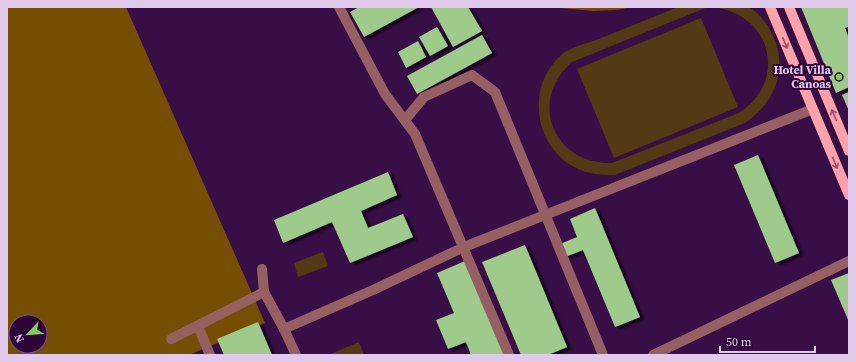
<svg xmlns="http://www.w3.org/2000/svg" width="856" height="362" viewBox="0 0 856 362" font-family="'Source Serif 4',serif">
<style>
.green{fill:#523a12;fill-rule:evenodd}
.forest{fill:#764e00;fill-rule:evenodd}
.building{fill:#9ecb89;filter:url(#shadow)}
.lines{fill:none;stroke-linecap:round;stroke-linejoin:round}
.minor{stroke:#966063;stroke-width:10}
.major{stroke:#fca2a8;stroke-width:10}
.oneway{stroke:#945271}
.poi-dot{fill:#80d051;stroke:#2d033a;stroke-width:1.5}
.labels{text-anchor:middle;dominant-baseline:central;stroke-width:4;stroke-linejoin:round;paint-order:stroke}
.poi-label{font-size:12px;font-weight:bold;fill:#e0c9ea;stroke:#2d033a;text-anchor:end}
</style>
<defs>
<filter id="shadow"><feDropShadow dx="4.5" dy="2.5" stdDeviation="1" flood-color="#0009"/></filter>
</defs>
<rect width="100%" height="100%" fill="#370e45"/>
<g class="green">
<path d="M678 7C695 7 712 7 730 7 735 7 743 6 748 7 755 9 764 20 768 26 790 62 779 100 745 123L615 175C607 175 599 175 591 173 551 165 530 121 542 84 546 72 555 59 565 52 575 46 588 43 599 39 625 28 652 18 678 7ZM708 7C769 9 791 79 739 113L612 163C554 165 527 101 572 62Z"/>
<path d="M701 18 738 107 614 158 577 69Z"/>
<path d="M323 252 328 266 298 277 294 263Z"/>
<path d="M359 342 364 355H328Z"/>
</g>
<g class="forest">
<path d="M7 7H126L265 323 189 355H7ZM16 322H40V346H16Z"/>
<path d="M550 7H632L617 10 593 11Z"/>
</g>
<g class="building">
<path d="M359 7H419L364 37 350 12Z"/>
<path d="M431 7H468L482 31 453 47Z"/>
<path d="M801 7H849V26L845 28 849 39V87L836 93Z"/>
<path d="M437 27 448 46 430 56 419 37Z"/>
<path d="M482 35 492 53 417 94 407 76Z"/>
<path d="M418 41 426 57 406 68 398 52Z"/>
<path d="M849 92V111L842 95Z"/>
<path d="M758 155 799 253 775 263 734 165Z"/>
<path d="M388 172 397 195 361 211 368 228 403 214 413 237 350 263 332 222 283 243 274 220Z"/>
<path d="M595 208 640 317 615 327 583 250 565 257 560 244 577 237 570 219Z"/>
<path d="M525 245 567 347 548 355H521L482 262Z"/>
<path d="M465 261 504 355H471L466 342 448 349 436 320 454 313 437 273Z"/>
<path d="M849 273V322L831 280Z"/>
<path d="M258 322 272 355H224L217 339Z"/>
</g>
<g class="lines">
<g class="minor">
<path d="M339 7 385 94 415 134 509 355"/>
<path d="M405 120 424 97 472 75 495 92 603 355"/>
<path d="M262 269 264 292 284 329 296 355"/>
<path d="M198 326 210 355"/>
<path d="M284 329 373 290 464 247 813 109"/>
<path d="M171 339 264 292"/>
<path d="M653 355 849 261"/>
</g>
<g class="major">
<path d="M770 7 849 195"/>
<path d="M789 7 849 151"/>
</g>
</g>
<defs><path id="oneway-shaft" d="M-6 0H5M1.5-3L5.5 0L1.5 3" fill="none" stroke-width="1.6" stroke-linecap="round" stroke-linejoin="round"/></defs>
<g class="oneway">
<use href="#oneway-shaft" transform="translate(785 43) rotate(67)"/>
<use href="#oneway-shaft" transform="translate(834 115) rotate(-113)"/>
<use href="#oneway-shaft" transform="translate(835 163) rotate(68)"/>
</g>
<circle class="poi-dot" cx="839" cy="77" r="4"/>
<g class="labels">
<g class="poi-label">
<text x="831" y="70">Hotel Villa<tspan x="831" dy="14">Canoas</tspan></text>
</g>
</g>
<rect width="856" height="362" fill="none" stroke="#e0c9ea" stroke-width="16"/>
<g transform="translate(28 334) rotate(245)"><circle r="19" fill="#2d033a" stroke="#755280"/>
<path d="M0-3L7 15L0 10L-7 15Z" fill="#80d051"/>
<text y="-6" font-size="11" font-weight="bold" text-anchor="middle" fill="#e0c9ea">N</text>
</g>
<path d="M720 346v6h95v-6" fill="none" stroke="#e0c9ea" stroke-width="2"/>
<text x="726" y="346" font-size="12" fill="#e0c9ea" stroke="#2d033a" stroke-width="3" paint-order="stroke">50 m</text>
</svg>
